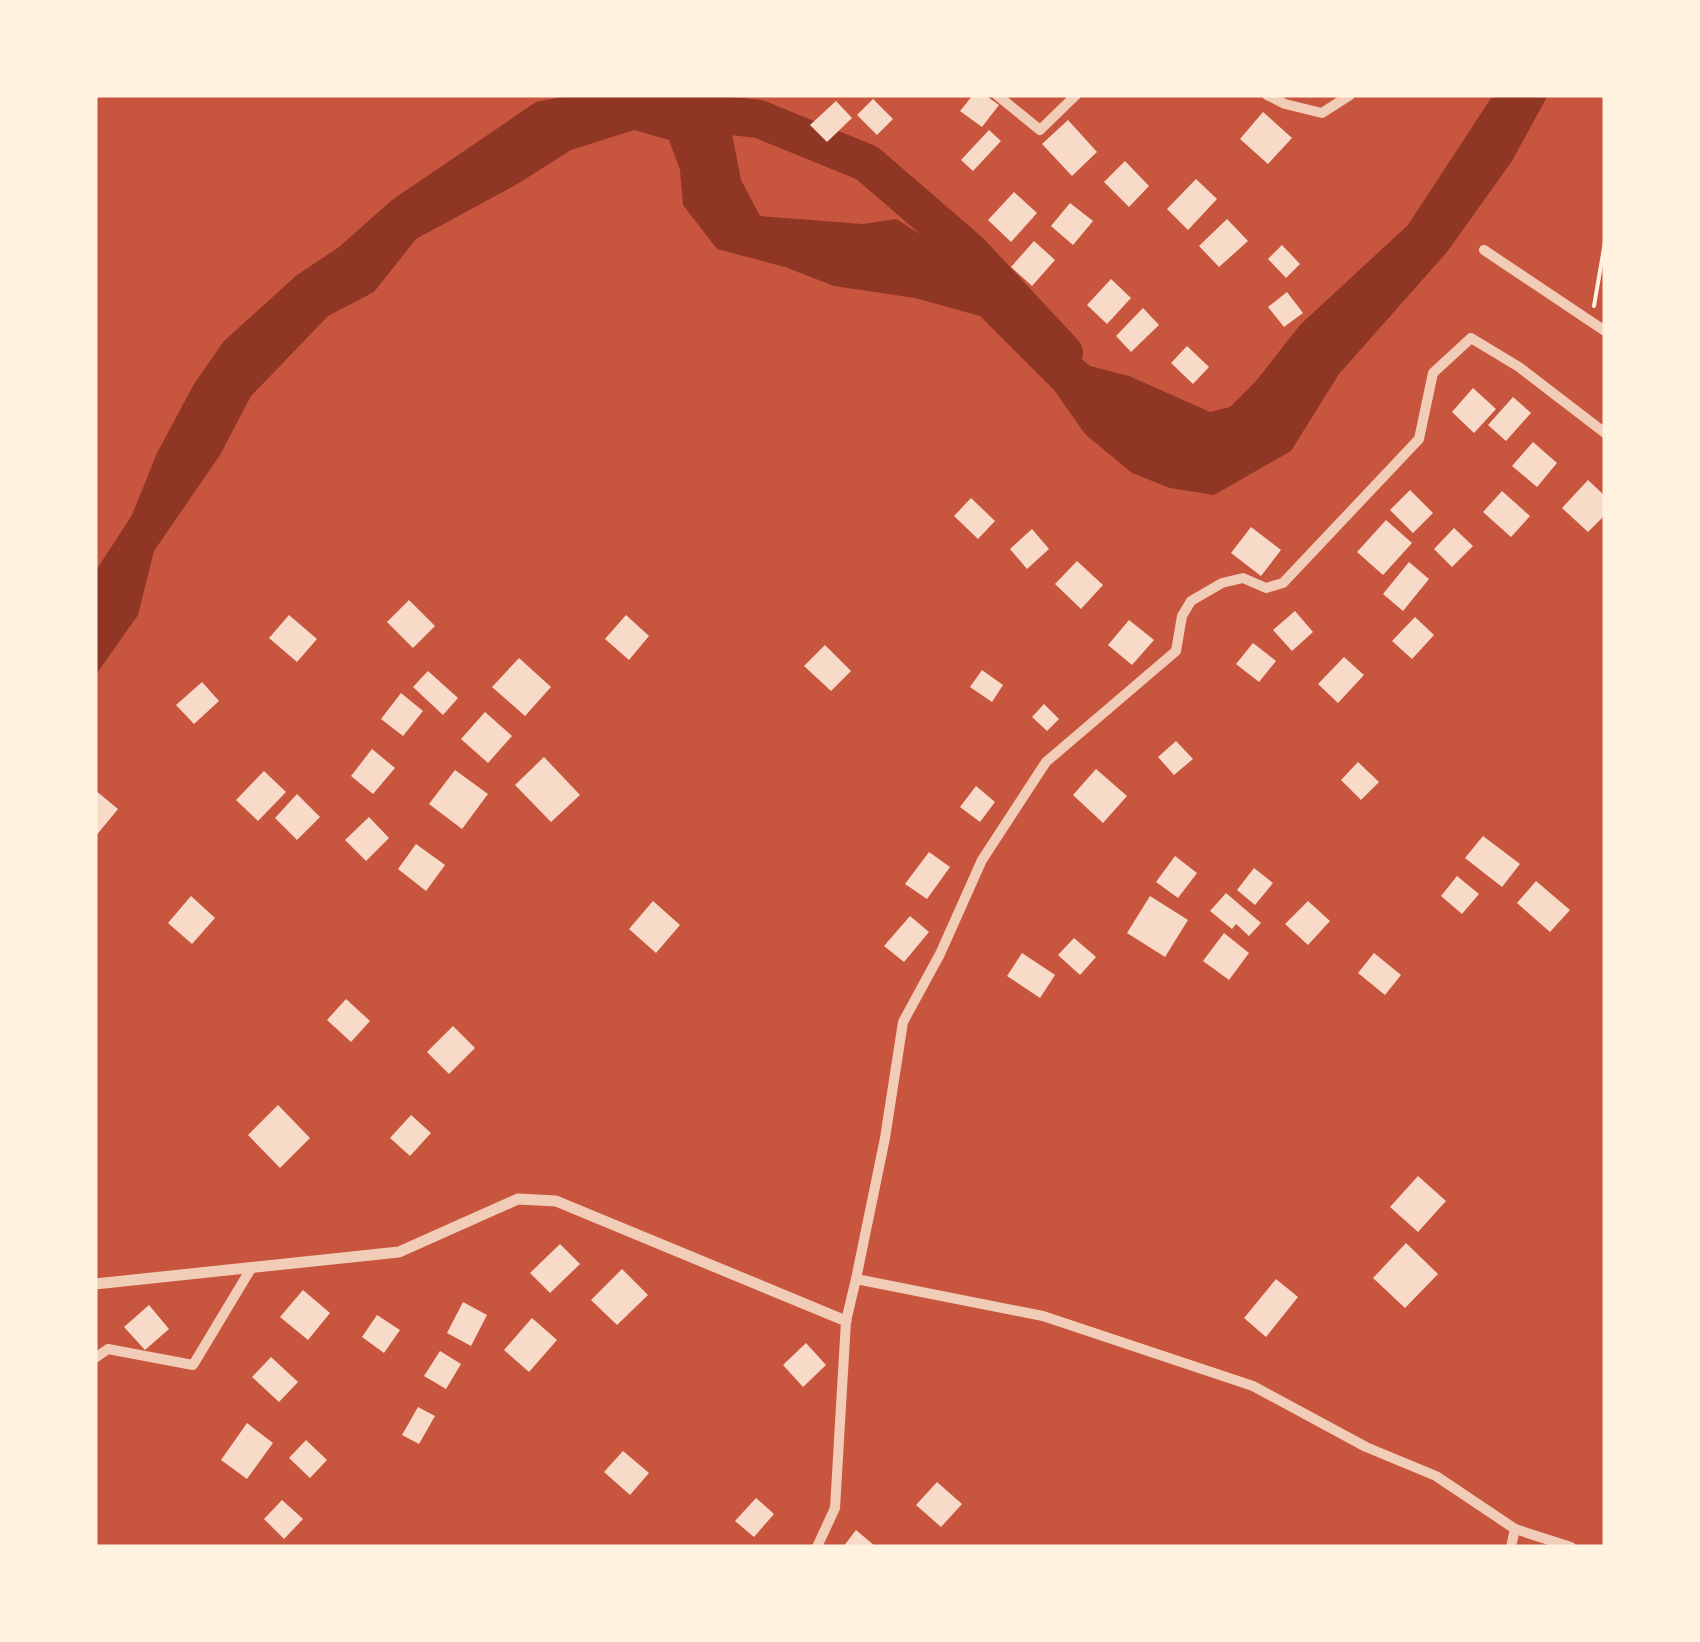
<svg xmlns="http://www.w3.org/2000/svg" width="1700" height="1642" viewBox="0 0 1700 1642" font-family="Signika,sans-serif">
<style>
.water{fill:#8f3625}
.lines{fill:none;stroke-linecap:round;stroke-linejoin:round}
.river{stroke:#8f3625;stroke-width:38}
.building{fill:#f7dbc8}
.path{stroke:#fff3e0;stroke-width:4}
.minor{stroke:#f1ccb7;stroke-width:10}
.tertiary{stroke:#f1ccb7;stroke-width:11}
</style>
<rect width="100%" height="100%" fill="#c8553d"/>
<path class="water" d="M572 95H703L731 129 741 180 760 216 863 224 896 219 971 266 1090 366 1129 376 1210 412 1230 407 1256 381 1300 325 1408 225 1493 95H1548L1512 161 1447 252 1339 374 1291 451 1214 495 1170 488 1132 473 1085 434 1054 390 980 316 915 298 834 286 785 267 717 249 683 205 680 170 669 140 634 130 571 150 519 183 416 239 374 292 328 316 251 396 220 455 154 551 138 615 95 676V572L132 515 157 453 194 384 224 341 297 275 339 247 392 200 536 102Z"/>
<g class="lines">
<path class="river" d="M670 109 759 119 867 163 970 252 1064 353"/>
</g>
<g class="building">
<path d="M973 95H985L999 105 982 127 960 111Z"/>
<path d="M873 99 893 119 877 135 857 115Z"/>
<path d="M836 101 852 118 827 142 810 125Z"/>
<path d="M1263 112 1292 138 1268 164 1240 139Z"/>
<path d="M1068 120 1097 152 1072 176 1042 144Z"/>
<path d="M989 130 1001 141 973 171 961 160Z"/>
<path d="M1125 161 1149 186 1129 207 1104 182Z"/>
<path d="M1196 179 1217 199 1188 230 1167 209Z"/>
<path d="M1014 192 1037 213 1011 242 988 220Z"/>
<path d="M1070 203 1093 221 1073 245 1051 226Z"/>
<path d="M1227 219 1248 241 1219 267 1199 246Z"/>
<path d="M1034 241 1055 260 1032 286 1011 267Z"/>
<path d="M1282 245 1300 264 1286 278 1268 259Z"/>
<path d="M1111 279 1131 298 1107 324 1087 305Z"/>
<path d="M1287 292 1303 313 1284 327 1268 307Z"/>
<path d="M1143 308 1159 325 1131 352 1116 336Z"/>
<path d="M1187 346 1209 367 1193 384 1171 363Z"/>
<path d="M1473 388 1496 409 1474 433 1452 412Z"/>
<path d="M1513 397 1531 413 1506 441 1488 425Z"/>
<path d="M1533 442 1557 463 1537 487 1512 466Z"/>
<path d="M1588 480 1605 496V515L1588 532 1562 508Z"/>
<path d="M1410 490 1433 513 1413 533 1390 510Z"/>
<path d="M1502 491 1530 516 1511 537 1483 512Z"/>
<path d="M971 498 995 521 978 539 954 516Z"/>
<path d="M1386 520 1412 543 1383 575 1357 552Z"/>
<path d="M1251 527 1281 550 1261 576 1231 553Z"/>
<path d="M1454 528 1473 546 1452 567 1434 549Z"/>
<path d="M1032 529 1049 549 1027 569 1010 549Z"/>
<path d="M1077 561 1103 585 1081 609 1055 584Z"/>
<path d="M1409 562 1429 579 1403 611 1383 594Z"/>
<path d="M409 600 435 626 413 648 387 622Z"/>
<path d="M1295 611 1313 632 1292 651 1273 630Z"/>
<path d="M289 615 317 639 297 662 269 638Z"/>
<path d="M626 615 649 636 629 660 605 639Z"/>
<path d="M1415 617 1434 635 1412 659 1392 641Z"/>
<path d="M1129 620 1154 640 1132 665 1108 645Z"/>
<path d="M1253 643 1276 661 1259 682 1236 664Z"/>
<path d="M825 645 851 671 831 691 804 666Z"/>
<path d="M1344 657 1364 675 1338 703 1318 684Z"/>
<path d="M519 658 551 687 525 716 492 687Z"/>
<path d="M982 670 1003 685 992 702 970 687Z"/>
<path d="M428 671 458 698 443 715 413 687Z"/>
<path d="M202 682 219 701 194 724 176 705Z"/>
<path d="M401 693 423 711 403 736 381 719Z"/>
<path d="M1044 704 1059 719 1047 731 1032 717Z"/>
<path d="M485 712 512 736 488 763 461 739Z"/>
<path d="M1176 741 1193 759 1174 775 1158 757Z"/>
<path d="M372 749 395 768 373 794 351 776Z"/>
<path d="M544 757 580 795 551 822 515 785Z"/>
<path d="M1358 762 1379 782 1361 800 1341 780Z"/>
<path d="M1096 769 1127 796 1103 823 1073 795Z"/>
<path d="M455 770 488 794 462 829 429 804Z"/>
<path d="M264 771 286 792 258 821 236 800Z"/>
<path d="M976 786 995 802 980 822 960 807Z"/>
<path d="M95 790 118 809 95 837Z"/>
<path d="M297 794 320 817 297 840 275 818Z"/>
<path d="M369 817 389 838 366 861 345 840Z"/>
<path d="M1483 836 1520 864 1502 887 1465 858Z"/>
<path d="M416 844 445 865 426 891 398 869Z"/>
<path d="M929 852 950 867 927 899 905 884Z"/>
<path d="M1175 856 1197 873 1178 898 1156 882Z"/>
<path d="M1254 868 1273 883 1255 905 1237 890Z"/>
<path d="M1457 876 1479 894 1462 914 1441 896Z"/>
<path d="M1536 881 1570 910 1550 932 1517 903Z"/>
<path d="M1226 893 1261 923 1249 936 1236 924 1232 929 1210 911Z"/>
<path d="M191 896 215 918 192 944 168 923Z"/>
<path d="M1150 896 1188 920 1165 957 1127 933Z"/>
<path d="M653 901 680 925 656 953 629 929Z"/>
<path d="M1308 901 1330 921 1308 945 1285 924Z"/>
<path d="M910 916 929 932 904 962 884 946Z"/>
<path d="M1224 933 1249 953 1229 980 1203 961Z"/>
<path d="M1074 938 1096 957 1080 975 1058 955Z"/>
<path d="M1022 953 1055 975 1040 998 1007 976Z"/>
<path d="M1374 953 1401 975 1385 995 1358 973Z"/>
<path d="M346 999 370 1021 351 1042 327 1020Z"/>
<path d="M453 1026 475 1048 449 1074 427 1052Z"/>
<path d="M278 1105 310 1138 280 1168 248 1135Z"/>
<path d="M411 1115 431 1133 410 1156 390 1138Z"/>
<path d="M1418 1176 1446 1201 1418 1232 1390 1207Z"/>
<path d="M1406 1243 1438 1274 1405 1308 1373 1278Z"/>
<path d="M560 1244 580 1264 550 1293 530 1273Z"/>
<path d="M622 1269 648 1295 617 1325 591 1300Z"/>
<path d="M1276 1279 1298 1297 1266 1337 1244 1318Z"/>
<path d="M303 1290 330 1313 308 1340 280 1317Z"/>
<path d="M463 1302 487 1315 471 1346 447 1333Z"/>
<path d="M149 1305 169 1329 145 1350 124 1327Z"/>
<path d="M377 1315 400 1330 384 1353 362 1337Z"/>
<path d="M532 1318 557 1340 529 1372 504 1350Z"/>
<path d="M806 1343 826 1365 803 1387 783 1365Z"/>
<path d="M440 1351 461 1364 446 1389 424 1376Z"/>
<path d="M271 1357 298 1382 279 1402 252 1377Z"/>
<path d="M418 1407 435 1416 419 1444 402 1435Z"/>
<path d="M247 1423 273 1443 247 1479 221 1460Z"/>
<path d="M306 1440 327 1460 310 1478 289 1458Z"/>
<path d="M623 1451 649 1473 630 1495 604 1472Z"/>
<path d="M937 1482 962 1504 941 1527 916 1505Z"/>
<path d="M756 1498 774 1514 754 1537 735 1521Z"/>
<path d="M282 1500 303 1519 284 1539 264 1519Z"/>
<path d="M856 1530 876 1547H843Z"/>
</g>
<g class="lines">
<path class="path" d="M1594 306 1605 242"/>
<g class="minor">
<path d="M997 95 1040 130 1076 95"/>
<path d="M1267 95 1285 104 1322 113 1350 95"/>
<path d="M1484 250 1605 331"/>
<path d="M856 1279 885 1138 903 1022 940 954 982 860 1046 762 1176 651 1182 616 1191 601 1222 583 1243 578 1266 588 1283 583 1419 439 1433 373 1471 338 1519 367 1605 433"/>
<path d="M95 1358 108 1349 193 1365 252 1267"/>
<path d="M1515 1529 1571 1547"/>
<path d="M817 1547 835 1508 846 1321 856 1279 1043 1316 1253 1386 1366 1447 1436 1476 1515 1529 1511 1547"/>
</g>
<path class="tertiary" d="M95 1284 399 1252 518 1199 556 1201 846 1321"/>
</g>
<rect width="1700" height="1642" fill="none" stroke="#fff3e0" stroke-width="195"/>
</svg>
